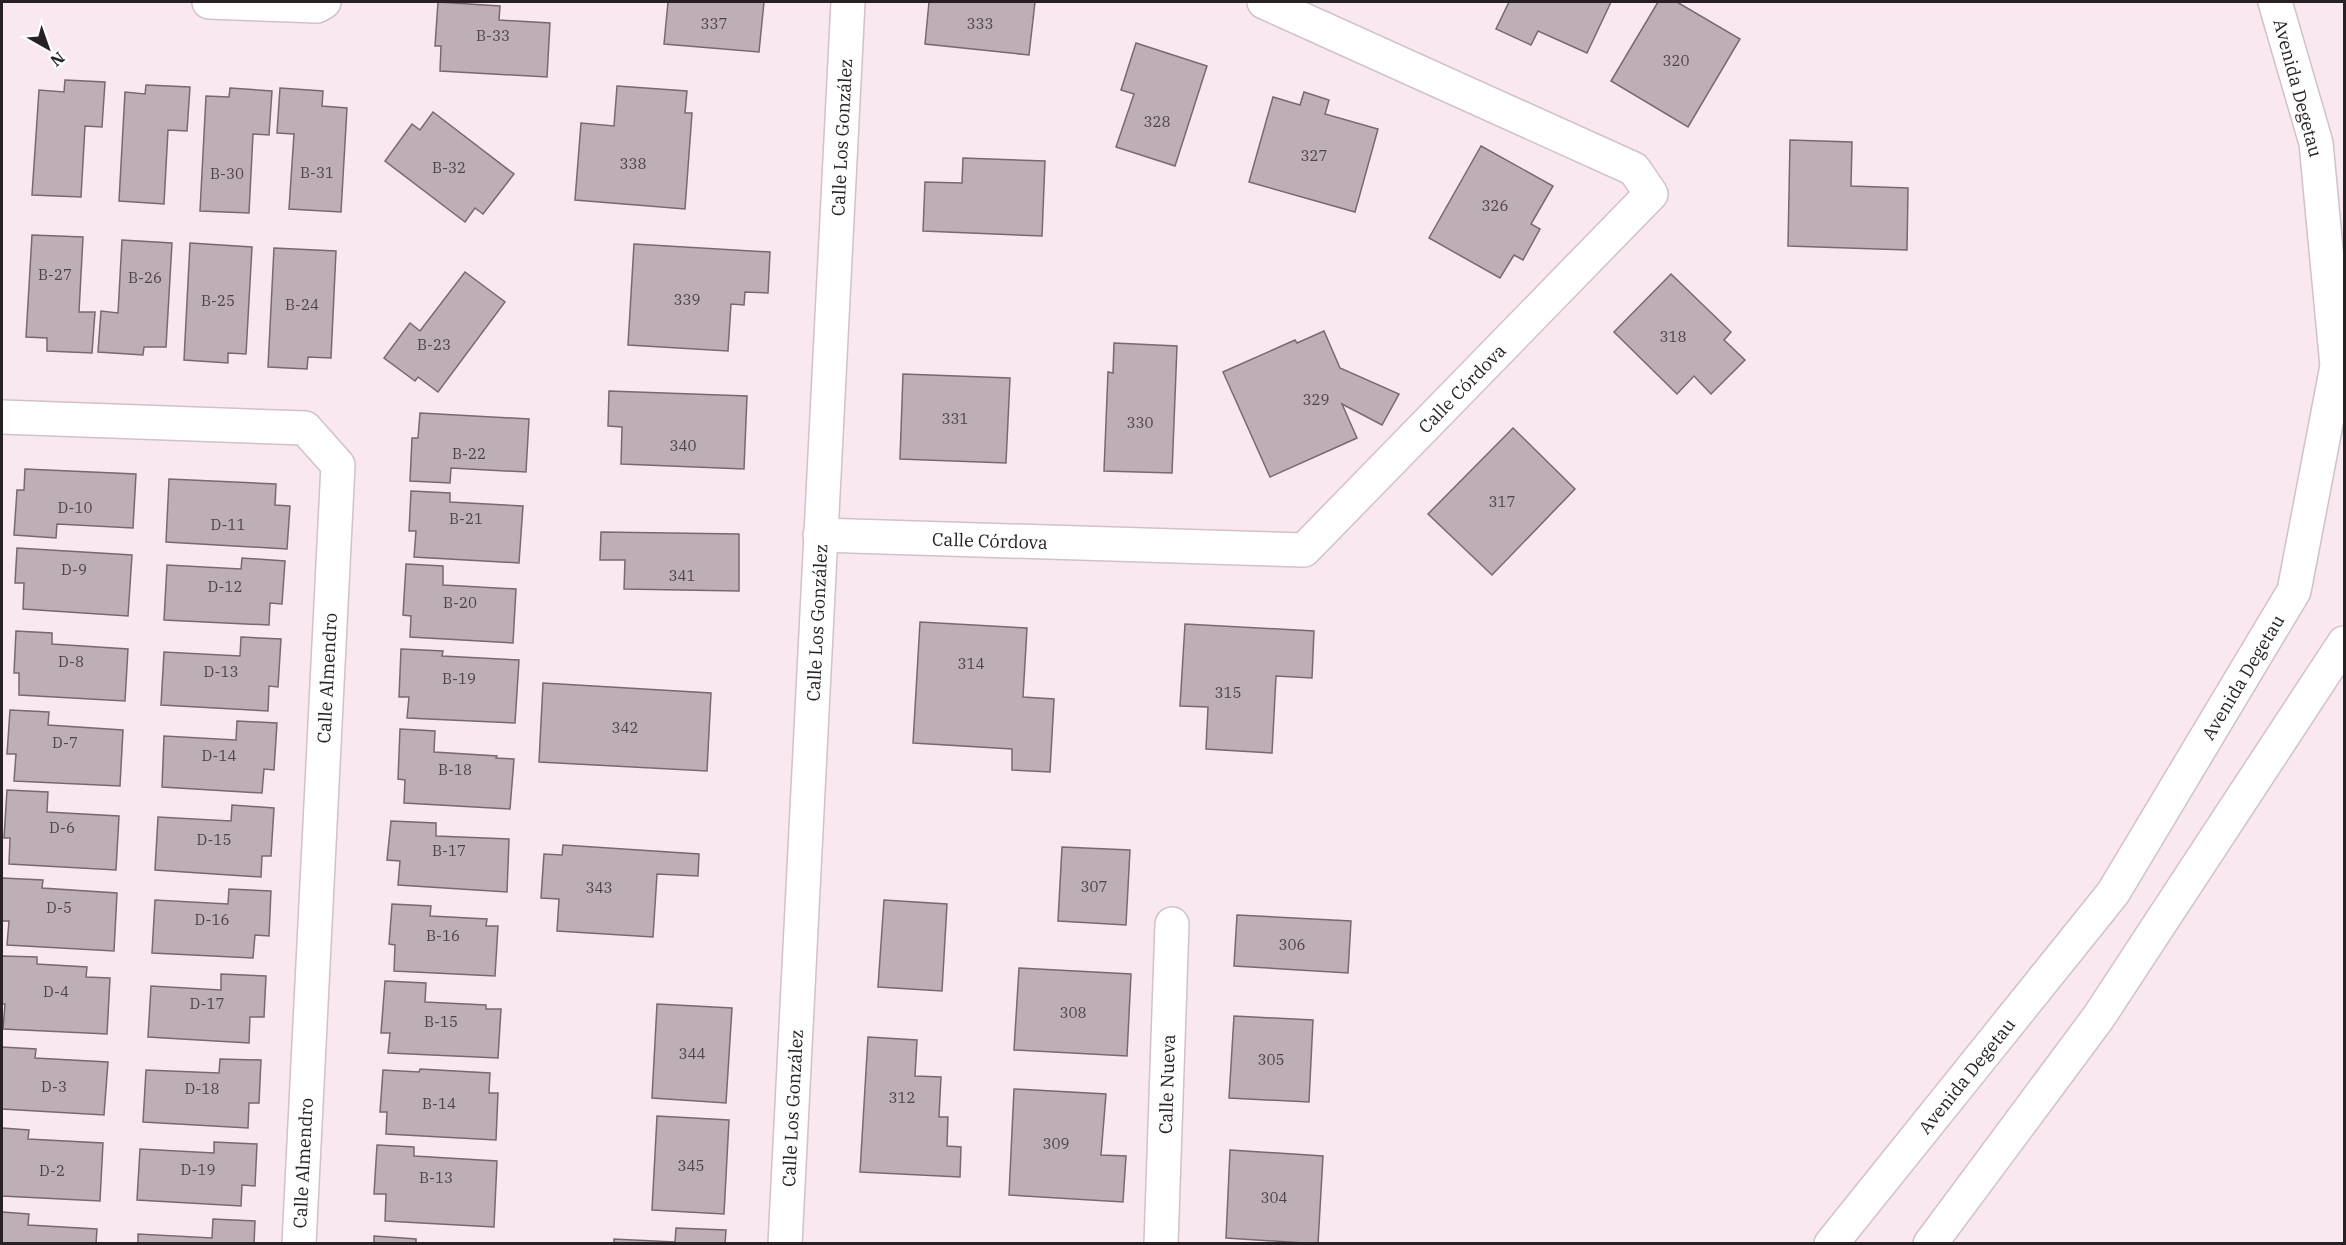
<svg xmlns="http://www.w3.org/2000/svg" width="2346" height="1245" viewBox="0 0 2346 1245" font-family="'IBM Plex Serif',serif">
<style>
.building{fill:#beaeb6;stroke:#786971;stroke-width:1.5}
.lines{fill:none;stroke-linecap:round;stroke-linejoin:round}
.minor-casing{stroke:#d1c1c9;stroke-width:36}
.primary-casing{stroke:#d1c1c9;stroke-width:36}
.minor{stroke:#fff;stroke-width:33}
.primary{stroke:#fff;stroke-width:33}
.labels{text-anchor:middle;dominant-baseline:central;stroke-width:5;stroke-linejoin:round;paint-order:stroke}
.number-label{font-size:15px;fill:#4d4449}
.street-label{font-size:18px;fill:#272125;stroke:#fff}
</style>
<rect width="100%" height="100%" fill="#fae8f1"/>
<g class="building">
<path d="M438 2 500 6 499 20 550 23 547 77 440 71 441 46H435Z"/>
<path d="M668 2H764L759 52 664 44Z"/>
<path d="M929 2H1035L1029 55 925 44Z"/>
<path d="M1509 2H1611L1587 53 1538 31 1531 45 1496 29Z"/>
<path d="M1658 2H1677L1740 39 1688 127 1611 81Z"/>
<path d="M1136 43 1207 66 1175 166 1116 147 1134 94 1121 90Z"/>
<path d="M65 80 105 82 102 127 85 126 81 197 32 195 39 90 64 92Z"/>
<path d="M146 85 190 87 187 131 168 130 164 204 119 201 125 92 145 94Z"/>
<path d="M617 86 687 91 685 113H692L685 209 575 200 581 123 614 126Z"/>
<path d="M230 88 272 91 269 135 253 134 249 213 200 211 206 96 229 97Z"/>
<path d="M280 88 323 91 322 106 347 108 341 212 289 209 294 134 277 133Z"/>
<path d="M1304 92 1329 100 1325 114 1378 129 1355 212 1249 182 1273 97 1300 105Z"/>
<path d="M433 112 514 174 483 214 475 208 465 222 385 161 412 124 420 130Z"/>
<path d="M1790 140 1852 142 1851 186 1908 188 1907 250 1788 246Z"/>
<path d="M1481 146 1553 186 1531 224 1540 229 1523 260 1514 255 1500 278 1429 238Z"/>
<path d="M963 158 1045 161 1042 236 923 231 925 182 962 183Z"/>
<path d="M32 235 83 237 79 312H95L92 353 47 351V338L26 337Z"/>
<path d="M122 240 172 243 166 347H144L143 355 98 352 101 311 118 313Z"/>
<path d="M190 243 252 247 246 354 228 353V363L184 360Z"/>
<path d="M634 244 770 252 768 293 745 292 744 305 731 304 728 351 628 345Z"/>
<path d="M274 248 336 251 331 358 308 357 307 369 268 367Z"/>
<path d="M465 272 505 302 438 392 418 377 415 381 384 358 410 323 420 331Z"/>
<path d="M1671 274 1731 332 1724 340 1745 360 1711 394 1694 376 1677 394 1614 332Z"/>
<path d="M1324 331 1340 368 1399 394 1382 425 1342 404 1357 438 1270 477 1223 372 1295 340 1297 343Z"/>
<path d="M1114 343 1177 346 1172 473 1104 471 1108 372 1113 373Z"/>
<path d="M903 374 1010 378 1006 463 900 459Z"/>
<path d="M609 391 747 396 744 469 621 464 622 427 608 426Z"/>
<path d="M420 413 529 419 526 472 451 468 450 483 410 481 412 438H418Z"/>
<path d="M1513 428 1575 489 1492 575 1428 514Z"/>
<path d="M25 469 136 474 133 528 57 524 56 538 14 535 17 490H24Z"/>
<path d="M169 479 276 484 275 505 290 506 287 549 166 542Z"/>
<path d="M411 491 450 493V502L523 506 519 563 414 557 416 531H409Z"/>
<path d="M601 532 739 534V591L624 589 625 560H600Z"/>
<path d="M17 548 132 555 128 616 23 609 24 583H15Z"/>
<path d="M242 558 285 561 282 604 270 603 269 625 164 620 167 565 241 569Z"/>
<path d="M406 564 443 566V585L516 589 513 643 410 637 411 616 403 615Z"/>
<path d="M920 622 1027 628 1023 697 1054 699 1050 772 1012 770V749L913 743Z"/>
<path d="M1185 624 1314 631 1312 678 1276 676 1272 753 1206 749 1208 707 1180 706Z"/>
<path d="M16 631 52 633V644L128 649 125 701 19 695V673H14Z"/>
<path d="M241 637 281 639 278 687 269 686 268 711 161 705 164 652 240 656Z"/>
<path d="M401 649 443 651 442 656 519 660 515 723 407 718 409 697H399Z"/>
<path d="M543 683 711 693 707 771 539 762Z"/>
<path d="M10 710 49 712 48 725 123 730 120 786 14 781 16 754H7Z"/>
<path d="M237 721 277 723 274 770 264 769 262 793 162 787 164 736 236 740Z"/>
<path d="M400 729 435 731 434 752 497 756 496 758 514 759 510 809 404 803 405 780 398 779Z"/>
<path d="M7 790 48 792 47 812 119 816 116 870 9 864 10 838H4Z"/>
<path d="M232 805 274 808 271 856H262L261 877 155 870 158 817 231 821Z"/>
<path d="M391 821 436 823V836L509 839 507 892 398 885 400 861 387 860Z"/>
<path d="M563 845 699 854 698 876 657 874 653 937 557 931 559 899 541 898 544 854 562 855Z"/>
<path d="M1062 847 1130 850 1126 925 1058 921Z"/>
<path d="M2 878 43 880 42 888 117 893 114 951 7 945 9 921H2Z"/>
<path d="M229 889 271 891 269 936 255 935 253 958 152 953 155 900 228 904Z"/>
<path d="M884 900 947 904 942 991 878 987Z"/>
<path d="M392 904 431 906 430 916 487 919 486 926H498L495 976 394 971 395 945 389 944Z"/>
<path d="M1237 915 1351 921 1348 973 1234 966Z"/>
<path d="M2 956 37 957V964L87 967 86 977 110 978 107 1034 3 1029 5 1004H2Z"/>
<path d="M1019 968 1131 974 1127 1056 1014 1050Z"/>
<path d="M221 974 266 976 264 1017H250L249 1043 148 1037 151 986 221 990Z"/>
<path d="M385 981 426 983 425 1002 486 1005V1009H501L498 1058 388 1053 390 1033H381Z"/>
<path d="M657 1004 732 1008 726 1103 652 1098Z"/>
<path d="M1234 1016 1313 1020 1309 1102 1229 1098Z"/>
<path d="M868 1037 917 1040 915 1076 941 1077 939 1117H948L947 1146 961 1147 960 1177 860 1172Z"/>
<path d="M2 1047 36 1049 35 1058 108 1062 104 1115 2 1109Z"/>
<path d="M220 1059 261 1060 259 1103H249L248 1128 143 1122 146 1070 219 1073Z"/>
<path d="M420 1069 490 1073 489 1093H498L496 1140 386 1134 387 1112H380L383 1070 419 1072Z"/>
<path d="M1014 1089 1106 1094 1101 1155 1126 1156 1123 1202 1009 1195Z"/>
<path d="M657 1116 729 1120 724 1214 652 1210Z"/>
<path d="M2 1128 29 1130 28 1139 103 1143 100 1201 2 1196Z"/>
<path d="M214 1142 257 1144 255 1186 242 1185 241 1206 137 1200 140 1149 214 1153Z"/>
<path d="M377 1145 414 1147V1156L497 1161 494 1227 385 1221 386 1194H374Z"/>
<path d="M1230 1150 1323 1156 1318 1244 1226 1238Z"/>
<path d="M2 1212 29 1214 28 1225 97 1229 96 1244H2Z"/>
<path d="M213 1219 255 1221 254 1244H138V1234L212 1238Z"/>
<path d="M676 1228 726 1230 725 1244H614V1239L675 1242Z"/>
<path d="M374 1236 416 1239V1244H374Z"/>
</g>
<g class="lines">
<defs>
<g id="minor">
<path d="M209 2 317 6 324 2"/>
<path d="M2 417 305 428 338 465 299 1244"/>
<path id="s1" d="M820 535 1304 550 1651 194 1634 169 1264 2"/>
<path id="s2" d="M785 1244 848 2"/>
<path id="s3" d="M1161 1244 1172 924"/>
</g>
<g id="primary">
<path id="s4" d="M1831 1244 2113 893 2294 591 2337 366 2316 143 2275 2"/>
<path d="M1930 1244 2098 1018 2344 643"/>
</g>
</defs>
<use href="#minor" class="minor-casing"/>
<use href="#primary" class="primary-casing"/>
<use href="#minor" class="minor"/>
<use href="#primary" class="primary"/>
</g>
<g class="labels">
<g class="number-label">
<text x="714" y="23">337</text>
<text x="980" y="23">333</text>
<text x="493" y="35">B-33</text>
<text x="1676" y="60">320</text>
<text x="1157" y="121">328</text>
<text x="1314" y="155">327</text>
<text x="633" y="163">338</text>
<text x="449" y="167">B-32</text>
<text x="317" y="172">B-31</text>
<text x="227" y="173">B-30</text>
<text x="1495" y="205">326</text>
<text x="55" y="274">B-27</text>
<text x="145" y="277">B-26</text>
<text x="687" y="299">339</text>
<text x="218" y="300">B-25</text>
<text x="302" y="304">B-24</text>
<text x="1673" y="336">318</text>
<text x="434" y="344">B-23</text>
<text x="1316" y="399">329</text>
<text x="955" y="418">331</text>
<text x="1140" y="422">330</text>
<text x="683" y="445">340</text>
<text x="469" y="453">B-22</text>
<text x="1502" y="501">317</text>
<text x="75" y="507">D-10</text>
<text x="466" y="518">B-21</text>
<text x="228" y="524">D-11</text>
<text x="74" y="569">D-9</text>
<text x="682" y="575">341</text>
<text x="225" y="586">D-12</text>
<text x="460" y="602">B-20</text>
<text x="71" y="661">D-8</text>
<text x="971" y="663">314</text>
<text x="221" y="671">D-13</text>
<text x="459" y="678">B-19</text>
<text x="1228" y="692">315</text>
<text x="625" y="727">342</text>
<text x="65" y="742">D-7</text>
<text x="219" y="755">D-14</text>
<text x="455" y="769">B-18</text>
<text x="62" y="827">D-6</text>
<text x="214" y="839">D-15</text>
<text x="449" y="850">B-17</text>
<text x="1094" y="886">307</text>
<text x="599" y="887">343</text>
<text x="59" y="907">D-5</text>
<text x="212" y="919">D-16</text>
<text x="443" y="935">B-16</text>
<text x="1292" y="944">306</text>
<text x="56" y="991">D-4</text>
<text x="207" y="1003">D-17</text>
<text x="1073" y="1012">308</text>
<text x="441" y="1021">B-15</text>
<text x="692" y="1053">344</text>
<text x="1271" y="1059">305</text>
<text x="54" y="1086">D-3</text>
<text x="202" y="1088">D-18</text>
<text x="902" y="1097">312</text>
<text x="439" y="1103">B-14</text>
<text x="1056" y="1143">309</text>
<text x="691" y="1165">345</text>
<text x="198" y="1169">D-19</text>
<text x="52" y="1170">D-2</text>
<text x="436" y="1177">B-13</text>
<text x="1274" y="1197">304</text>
</g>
<g class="street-label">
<text transform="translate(2298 88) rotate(75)">Avenida Degetau</text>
<text stroke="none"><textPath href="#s2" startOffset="1108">Calle Los González</textPath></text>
<text stroke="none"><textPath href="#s1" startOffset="710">Calle Córdova</textPath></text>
<text stroke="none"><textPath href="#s1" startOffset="170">Calle Córdova</textPath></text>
<text stroke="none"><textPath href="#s2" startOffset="622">Calle Los González</textPath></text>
<text stroke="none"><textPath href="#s4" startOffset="702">Avenida Degetau</textPath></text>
<text transform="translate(327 678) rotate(-87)">Calle Almendro</text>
<text stroke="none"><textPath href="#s4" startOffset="216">Avenida Degetau</textPath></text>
<text stroke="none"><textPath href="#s3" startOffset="160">Calle Nueva</textPath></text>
<text stroke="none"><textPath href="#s2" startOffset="136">Calle Los González</textPath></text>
<text transform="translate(303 1163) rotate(-87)">Calle Almendro</text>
</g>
</g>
<rect width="2346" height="1245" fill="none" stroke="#272125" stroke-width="6"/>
<g transform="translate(48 48) rotate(140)" stroke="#ffffff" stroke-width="4.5" paint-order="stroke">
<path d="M0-4.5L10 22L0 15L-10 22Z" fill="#272125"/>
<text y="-9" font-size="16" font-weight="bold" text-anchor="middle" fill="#272125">N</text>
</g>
</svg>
